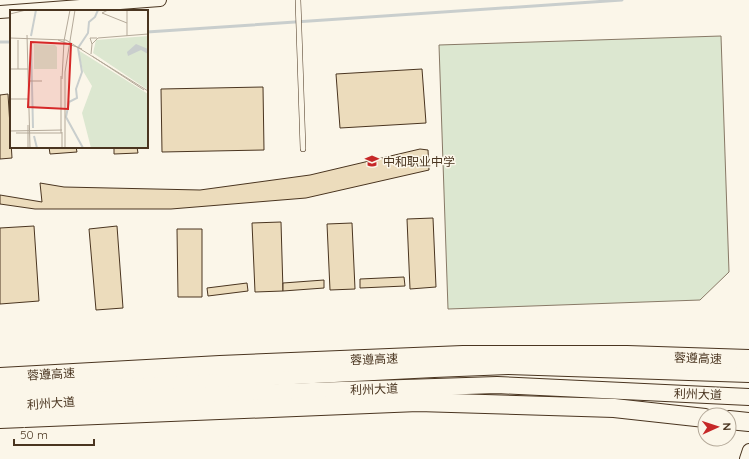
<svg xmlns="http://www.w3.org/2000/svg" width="749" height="459" viewBox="0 0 749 459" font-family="Quicksand,'Noto Sans SC',sans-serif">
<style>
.green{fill:#dce7d0;stroke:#887966}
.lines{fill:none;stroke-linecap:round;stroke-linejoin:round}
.stream{stroke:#c9cecd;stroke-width:3}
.building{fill:#ecdcbc;stroke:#4a3520}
.service-casing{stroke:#4a3520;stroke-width:6}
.tertiary-casing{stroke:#4a3520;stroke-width:14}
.trunk-casing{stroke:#4a3520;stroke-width:18}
.motorway-casing{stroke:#4a3520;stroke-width:20}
.service{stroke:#fbf6e9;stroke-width:5}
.tertiary{stroke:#fbf6e9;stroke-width:12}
.trunk{stroke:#fbf6e9;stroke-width:16}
.motorway{stroke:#fbf6e9;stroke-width:18}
.labels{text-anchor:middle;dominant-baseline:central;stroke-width:3;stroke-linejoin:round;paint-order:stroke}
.poi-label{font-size:12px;fill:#4a3520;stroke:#fbf6e9;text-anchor:start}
.street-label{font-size:12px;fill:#4a3520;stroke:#fbf6e9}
.inset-river{fill:none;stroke:#c9cecd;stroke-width:2}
.inset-road{fill:none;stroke:#b4a999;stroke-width:1}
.view{fill:#d62828;fill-opacity:0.15;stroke:#d62828;stroke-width:2}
.inset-edge{fill:none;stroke:#4a3520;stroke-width:2}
</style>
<rect width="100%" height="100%" fill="#fbf6e9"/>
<path class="green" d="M721 36 729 272 700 300 448 309 439 45Z"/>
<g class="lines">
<g class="stream">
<path d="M147 32 622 0"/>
<path d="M0 42H11"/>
</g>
</g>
<g class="building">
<path d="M422 69 426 123 340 128 336 74Z"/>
<path d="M263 87 264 150 162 152 161 89Z"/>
<path d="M8 94 12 158 0 159V95Z"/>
<path d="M49 147H76L77 152 50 154Z"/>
<path d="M114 147H137L138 153 114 154Z"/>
<path d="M420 149 428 150 429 170 306 198 171 209H35L0 204V195L42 202 40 183 64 187 200 190 310 175Z"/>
<path d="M433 218 436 287 410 289 407 219Z"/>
<path d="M281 222 283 291 255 292 252 223Z"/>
<path d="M352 223 355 289 330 290 327 224Z"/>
<path d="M34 226 39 301 0 304V228Z"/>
<path d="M117 226 123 308 96 310 89 229Z"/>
<path d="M177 229H202V297H178Z"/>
<path d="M404 277 405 286 360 288V279Z"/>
<path d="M324 280V288L283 291V283Z"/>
<path d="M247 283 248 291 208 296 207 288Z"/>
</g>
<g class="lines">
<defs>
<path id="service" d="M298 0 303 149"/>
<g id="tertiary">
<path d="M0 12 160 0"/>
<path d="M746 459 749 450"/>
</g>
<g id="trunk">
<path d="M0 392 96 386 434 369 508 366 749 374"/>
<path d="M0 407 50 402 280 392 497 385 749 397"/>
</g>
<g id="motorway">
<path d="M0 377 220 365 463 355H627L749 359"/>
<path d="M0 419 418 402 614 408 705 418"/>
<path d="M729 420 749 422"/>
</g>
</defs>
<use href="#service" class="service-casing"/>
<use href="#tertiary" class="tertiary-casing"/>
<use href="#trunk" class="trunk-casing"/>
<use href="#motorway" class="motorway-casing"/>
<use href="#service" class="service"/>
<use href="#tertiary" class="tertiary"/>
<use href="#trunk" class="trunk"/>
<use href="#motorway" class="motorway"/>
</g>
<defs>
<symbol id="school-bare" viewBox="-9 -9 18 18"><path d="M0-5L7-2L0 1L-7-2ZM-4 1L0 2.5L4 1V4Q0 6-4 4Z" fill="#c62828" stroke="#fbf6e9" stroke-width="2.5" paint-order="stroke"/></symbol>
</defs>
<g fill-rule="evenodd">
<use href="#school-bare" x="362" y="151" width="20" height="20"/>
</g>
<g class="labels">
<g class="poi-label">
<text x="383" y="161">中和职业中学</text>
</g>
<g class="street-label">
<text transform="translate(698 358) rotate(2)">蓉遵高速</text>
<text transform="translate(374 359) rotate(-2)">蓉遵高速</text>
<text transform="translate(51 374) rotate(-3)">蓉遵高速</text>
<text transform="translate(374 389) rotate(-2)">利州大道</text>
<text transform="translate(698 394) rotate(2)">利州大道</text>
<text transform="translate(51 403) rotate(-4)">利州大道</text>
</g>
</g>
<g transform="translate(10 10)">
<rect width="138" height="138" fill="#fbf6e9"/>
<path d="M138 26V80L83 43 86 30ZM24 34 45 35 47 37V59H24ZM68 40 138 84V138H81L72 103 82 76 73 61Z" fill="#dce7d0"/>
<path d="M126 34 138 39V44L131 40 118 46 117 42Z" fill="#c9cecd"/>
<path class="inset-river" d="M21 26 26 0M21 33 23 118M24 126 27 138M73 138 56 107 59 92 67 88 66 79 72 62 68 38 78 23 79 12 85 7 88 0"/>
<path class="inset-road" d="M98 0 92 3 117 13M117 0V26M0 4 16 0M17 25 20 138M0 28 56 30 138 81M48 30 72 39M82 34 80 28H87M81 44 82 34 88 28 138 24M82 46 134 80M0 59H18M8 59V30M51 66V123M52 69 54 31 60 0M19 71H32M0 89H19M18 115V138M0 121 52 120M6 123H52M52 138V122M55 138V62L65 0"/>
<path class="view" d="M21 32 61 34 58 99 18 97Z"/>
<rect width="138" height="138" class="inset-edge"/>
</g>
<g transform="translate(717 427) rotate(87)"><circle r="19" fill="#fbf6e9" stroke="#b4a999"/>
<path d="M0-3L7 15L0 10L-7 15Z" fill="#c62828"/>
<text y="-6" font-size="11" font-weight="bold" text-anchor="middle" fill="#4a3520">N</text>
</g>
<path d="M14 439v6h80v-6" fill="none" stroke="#4a3520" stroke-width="2"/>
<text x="20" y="439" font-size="12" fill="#4a3520" stroke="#fbf6e9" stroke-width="3" paint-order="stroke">50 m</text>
</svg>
